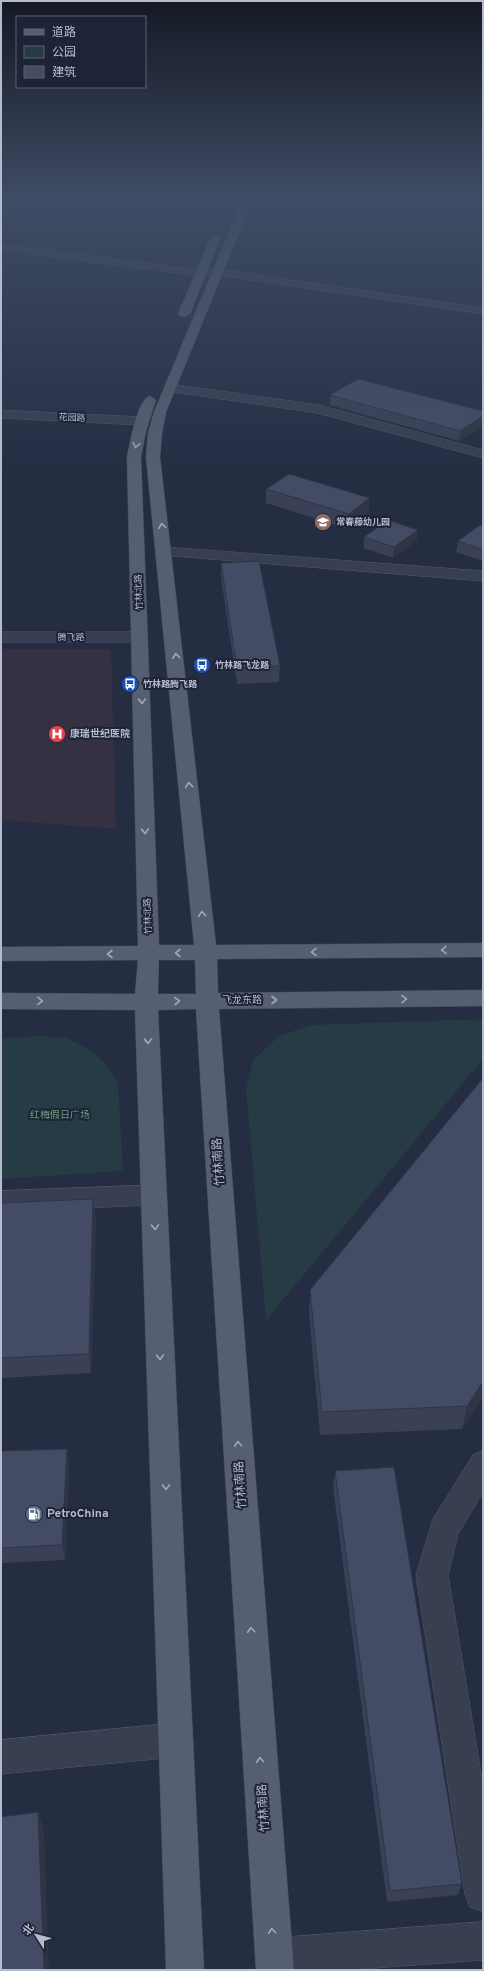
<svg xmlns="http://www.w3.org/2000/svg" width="484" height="1971" viewBox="0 0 484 1971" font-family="Overpass,'Noto Sans SC',sans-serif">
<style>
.medical{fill:#353142}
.green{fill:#263b43}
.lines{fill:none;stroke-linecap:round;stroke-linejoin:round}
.minor-casing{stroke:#535a6c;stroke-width:1}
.major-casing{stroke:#42485b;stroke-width:1}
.minor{fill:#383f51;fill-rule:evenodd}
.major{fill:#565e71;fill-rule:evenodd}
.wall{fill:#3a4156}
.shaded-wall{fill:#2f3546}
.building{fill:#434c64;stroke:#2f3546}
.oneway{stroke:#a2a8ba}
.labels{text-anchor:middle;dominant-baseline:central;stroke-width:4;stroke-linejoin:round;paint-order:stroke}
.far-street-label{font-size:9px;fill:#b5bbcc;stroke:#1d2437}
.far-poi-label{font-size:9px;font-weight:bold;fill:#b5bbcc;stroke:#1d2437;text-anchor:start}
.poi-label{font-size:10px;font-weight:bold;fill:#b5bbcc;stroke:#1d2437;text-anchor:start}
.street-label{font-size:10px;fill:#b5bbcc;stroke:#1d2437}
.park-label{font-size:10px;fill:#6b9e7e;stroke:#1d2437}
.near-street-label{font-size:12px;fill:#b5bbcc;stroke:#1d2437}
.near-poi-label{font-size:12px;font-weight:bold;fill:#b5bbcc;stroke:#1d2437;text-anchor:start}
</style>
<rect width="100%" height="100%" fill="#242d42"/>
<path class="medical" d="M1 649H111L116 829 1 820Z"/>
<g class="green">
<path d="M483 1019V1059L266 1320 246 1089 253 1060 279 1036 311 1025Z"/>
<path d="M40 1036 67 1038 90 1050 107 1065 118 1083 123 1171 1 1179V1038Z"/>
</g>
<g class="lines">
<defs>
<g id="minor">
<path d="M1 244 200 270 217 269 483 308V314L217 275 200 276 1 250Z"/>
<path d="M170 384 319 405 483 450V458L318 413 166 391 164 388Z"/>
<path d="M1 410 142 417 149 421 142 425 1 418Z"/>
<path d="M165 547 483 571V581L160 555 157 552 160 549Z"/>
<path d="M1 632H140L146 634 148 637 146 640 140 642H1Z"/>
<path d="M154 1185 163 1188 167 1195 163 1202 154 1205 1 1211V1191Z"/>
<path d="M483 1451V1492L458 1534 448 1575 483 1786V1912L470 1907 465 1894 416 1575 433 1519 473 1455Z"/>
<path d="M176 1723 188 1728 193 1740 188 1752 176 1757 1 1774V1740Z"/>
<path d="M483 1922V1960L348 1970H261L255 1957 261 1944 274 1938Z"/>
</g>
<g id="major">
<path d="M242 201H252L166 412 162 433 160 457 216 945 483 943V957L217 959 218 993 483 990V1006L219 1009 294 1970H256L196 1009 158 1010 204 1970H166L135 1010 1 1009V993L135 994 138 960 1 961V947L138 946 127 457C130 444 137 399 150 396L156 400 146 431 141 457 159 945H194L146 457 148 433 154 412ZM159 960H195L196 994H158Z"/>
<path d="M215 236 220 239 190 314 184 317 180 316 178 314 210 239Z"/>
</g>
</defs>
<use href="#minor" class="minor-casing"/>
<use href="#major" class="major-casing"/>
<use href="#minor" class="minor"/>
<use href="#major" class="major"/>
</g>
<g class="wall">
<path d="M330 395 483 411V425L459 441 330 405Z"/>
<path d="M266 489 369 513 348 529 266 503Z"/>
<path d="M483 525V561L456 552 458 541Z"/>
<path d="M364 537 417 540 393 558 364 548Z"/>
<path d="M221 563 280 666 279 682 237 684 221 578Z"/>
<path d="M1 1203 96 1219 91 1373 1 1378Z"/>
<path d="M310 1290 483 1398 462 1429 320 1435 309 1314Z"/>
<path d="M67 1449 69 1464 65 1560 1 1563V1451Z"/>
<path d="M335 1471 462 1884 458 1895 387 1902 333 1487Z"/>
</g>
<g class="shaded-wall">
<path d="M483 416V425L459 441 460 431Z"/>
<path d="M370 498 369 513 348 529 349 514Z"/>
<path d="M418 530 417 540 393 558 394 547Z"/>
<path d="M93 1199 96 1219 91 1373 89 1354Z"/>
<path d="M483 1382V1398L462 1429 467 1406Z"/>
<path d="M67 1449 69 1464 65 1560 62 1545Z"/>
<path d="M38 1812 44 1829 49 1970H44Z"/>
</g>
<g class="building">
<path d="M358 379 483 411V416L460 431 330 395Z"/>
<path d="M289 474 370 498 349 514 266 489Z"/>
<path d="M388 520 418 530 394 547 364 537Z"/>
<path d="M480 525H483V550L458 541Z"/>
<path d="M259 561 280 666 237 668 221 563Z"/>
<path d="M483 1078V1382L467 1406 322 1412 310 1290Z"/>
<path d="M93 1199 89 1354 1 1358V1203Z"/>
<path d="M67 1449 62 1545 1 1548V1451Z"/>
<path d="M394 1467 462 1884 390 1891 335 1471Z"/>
<path d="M38 1812 44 1970H1V1817Z"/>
</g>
<defs><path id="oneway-chevron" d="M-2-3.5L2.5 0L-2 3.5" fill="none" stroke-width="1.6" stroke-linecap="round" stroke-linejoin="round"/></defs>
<g class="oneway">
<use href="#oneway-chevron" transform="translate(136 445) rotate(102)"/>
<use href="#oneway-chevron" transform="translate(162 526) rotate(-97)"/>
<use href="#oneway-chevron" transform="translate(176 656) rotate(-96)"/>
<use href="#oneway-chevron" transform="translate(142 701) rotate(88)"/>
<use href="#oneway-chevron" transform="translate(189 785) rotate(-96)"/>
<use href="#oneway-chevron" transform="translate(145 831) rotate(88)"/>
<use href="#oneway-chevron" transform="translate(202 914) rotate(-96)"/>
<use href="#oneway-chevron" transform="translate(444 950) rotate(179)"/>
<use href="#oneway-chevron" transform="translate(314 952) rotate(179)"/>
<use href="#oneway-chevron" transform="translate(178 953) rotate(180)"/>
<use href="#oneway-chevron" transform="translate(110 954) rotate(180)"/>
<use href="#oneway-chevron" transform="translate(404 999) rotate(-1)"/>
<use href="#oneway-chevron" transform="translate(274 1000)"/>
<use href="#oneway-chevron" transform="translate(40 1001) rotate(1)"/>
<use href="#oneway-chevron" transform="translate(177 1001) rotate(-2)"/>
<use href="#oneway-chevron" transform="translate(148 1041) rotate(88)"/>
<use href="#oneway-chevron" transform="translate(155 1227) rotate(88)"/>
<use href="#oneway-chevron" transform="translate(160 1357) rotate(88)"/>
<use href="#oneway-chevron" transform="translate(238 1444) rotate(-94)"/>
<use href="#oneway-chevron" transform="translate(166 1487) rotate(88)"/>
<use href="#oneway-chevron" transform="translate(251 1630) rotate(-94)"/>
<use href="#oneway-chevron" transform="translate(260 1760) rotate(-94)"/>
<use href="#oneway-chevron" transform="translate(272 1931) rotate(-94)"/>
</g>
<linearGradient id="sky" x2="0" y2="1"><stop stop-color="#141924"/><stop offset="0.42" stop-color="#3f4c65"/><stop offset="1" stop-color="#3f4c65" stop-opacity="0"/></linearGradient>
<rect width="484" height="477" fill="url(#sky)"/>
<defs>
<symbol id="school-disc" viewBox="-11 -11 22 22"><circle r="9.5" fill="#8d6e63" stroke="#1d2437"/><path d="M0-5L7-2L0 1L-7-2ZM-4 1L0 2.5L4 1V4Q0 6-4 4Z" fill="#fff"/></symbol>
<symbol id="bus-disc" viewBox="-11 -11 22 22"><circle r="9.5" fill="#1a4fb4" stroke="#1d2437"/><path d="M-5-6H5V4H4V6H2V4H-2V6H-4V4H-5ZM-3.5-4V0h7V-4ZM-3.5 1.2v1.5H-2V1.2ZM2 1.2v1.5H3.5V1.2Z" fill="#fff"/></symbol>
<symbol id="hospital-disc" viewBox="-11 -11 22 22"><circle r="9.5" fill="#e0444e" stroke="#1d2437"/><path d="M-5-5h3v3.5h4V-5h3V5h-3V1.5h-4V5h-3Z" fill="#fff"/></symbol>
<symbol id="fuel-disc" viewBox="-11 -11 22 22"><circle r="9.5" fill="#5c6f8a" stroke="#1d2437"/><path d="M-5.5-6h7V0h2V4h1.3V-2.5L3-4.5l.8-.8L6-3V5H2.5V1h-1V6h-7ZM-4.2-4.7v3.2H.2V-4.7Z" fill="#fff"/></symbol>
</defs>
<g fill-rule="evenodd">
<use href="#school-disc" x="313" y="512" width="20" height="20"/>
<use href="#bus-disc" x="192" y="655" width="20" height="20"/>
<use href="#bus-disc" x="120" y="674" width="20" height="20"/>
<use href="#hospital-disc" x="47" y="724" width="20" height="20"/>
<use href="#fuel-disc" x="24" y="1504" width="20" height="20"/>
</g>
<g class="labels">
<g class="far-street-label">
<text transform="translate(72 418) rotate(3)">花园路</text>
<text transform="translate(139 592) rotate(-92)">竹林北路</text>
<text x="71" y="637">腾飞路</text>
<text transform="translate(148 916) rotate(-92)">竹林北路</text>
</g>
<g class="far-poi-label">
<text x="336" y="522">常春藤幼儿园</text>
<text x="215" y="665">竹林路飞龙路</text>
<text x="143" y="684">竹林路腾飞路</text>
</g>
<g class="poi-label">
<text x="70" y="734">康瑞世纪医院</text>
</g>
<g class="street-label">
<text x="242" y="1000">飞龙东路</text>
</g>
<g class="park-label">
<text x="60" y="1115">红梅假日广场</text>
</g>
<g class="near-street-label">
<text transform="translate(219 1162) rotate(-94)">竹林南路</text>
<text transform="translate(241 1485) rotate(-94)">竹林南路</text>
<text transform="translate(264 1808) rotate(-94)">竹林南路</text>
</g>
<g class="near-poi-label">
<text x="47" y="1514">PetroChina</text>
</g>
</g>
<rect width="484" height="1971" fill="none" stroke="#b5bbcc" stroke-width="4"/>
<rect x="16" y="16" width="130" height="72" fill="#1d2437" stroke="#5a6073"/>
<rect x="24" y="29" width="20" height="6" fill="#565e71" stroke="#5a6073"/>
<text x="52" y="36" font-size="12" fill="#b5bbcc">道路</text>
<rect x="24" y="46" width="20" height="12" fill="#263b43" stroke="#5a6073"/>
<text x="52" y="56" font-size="12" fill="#b5bbcc">公园</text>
<rect x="24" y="66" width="20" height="12" fill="#434c64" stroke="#5a6073"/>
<text x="52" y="76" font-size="12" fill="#b5bbcc">建筑</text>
<g transform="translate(36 1935) rotate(306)" stroke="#1d2437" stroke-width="3" paint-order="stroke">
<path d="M0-3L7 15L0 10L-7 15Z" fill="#b5bbcc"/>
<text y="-6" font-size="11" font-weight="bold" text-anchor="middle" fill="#b5bbcc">北</text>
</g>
</svg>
